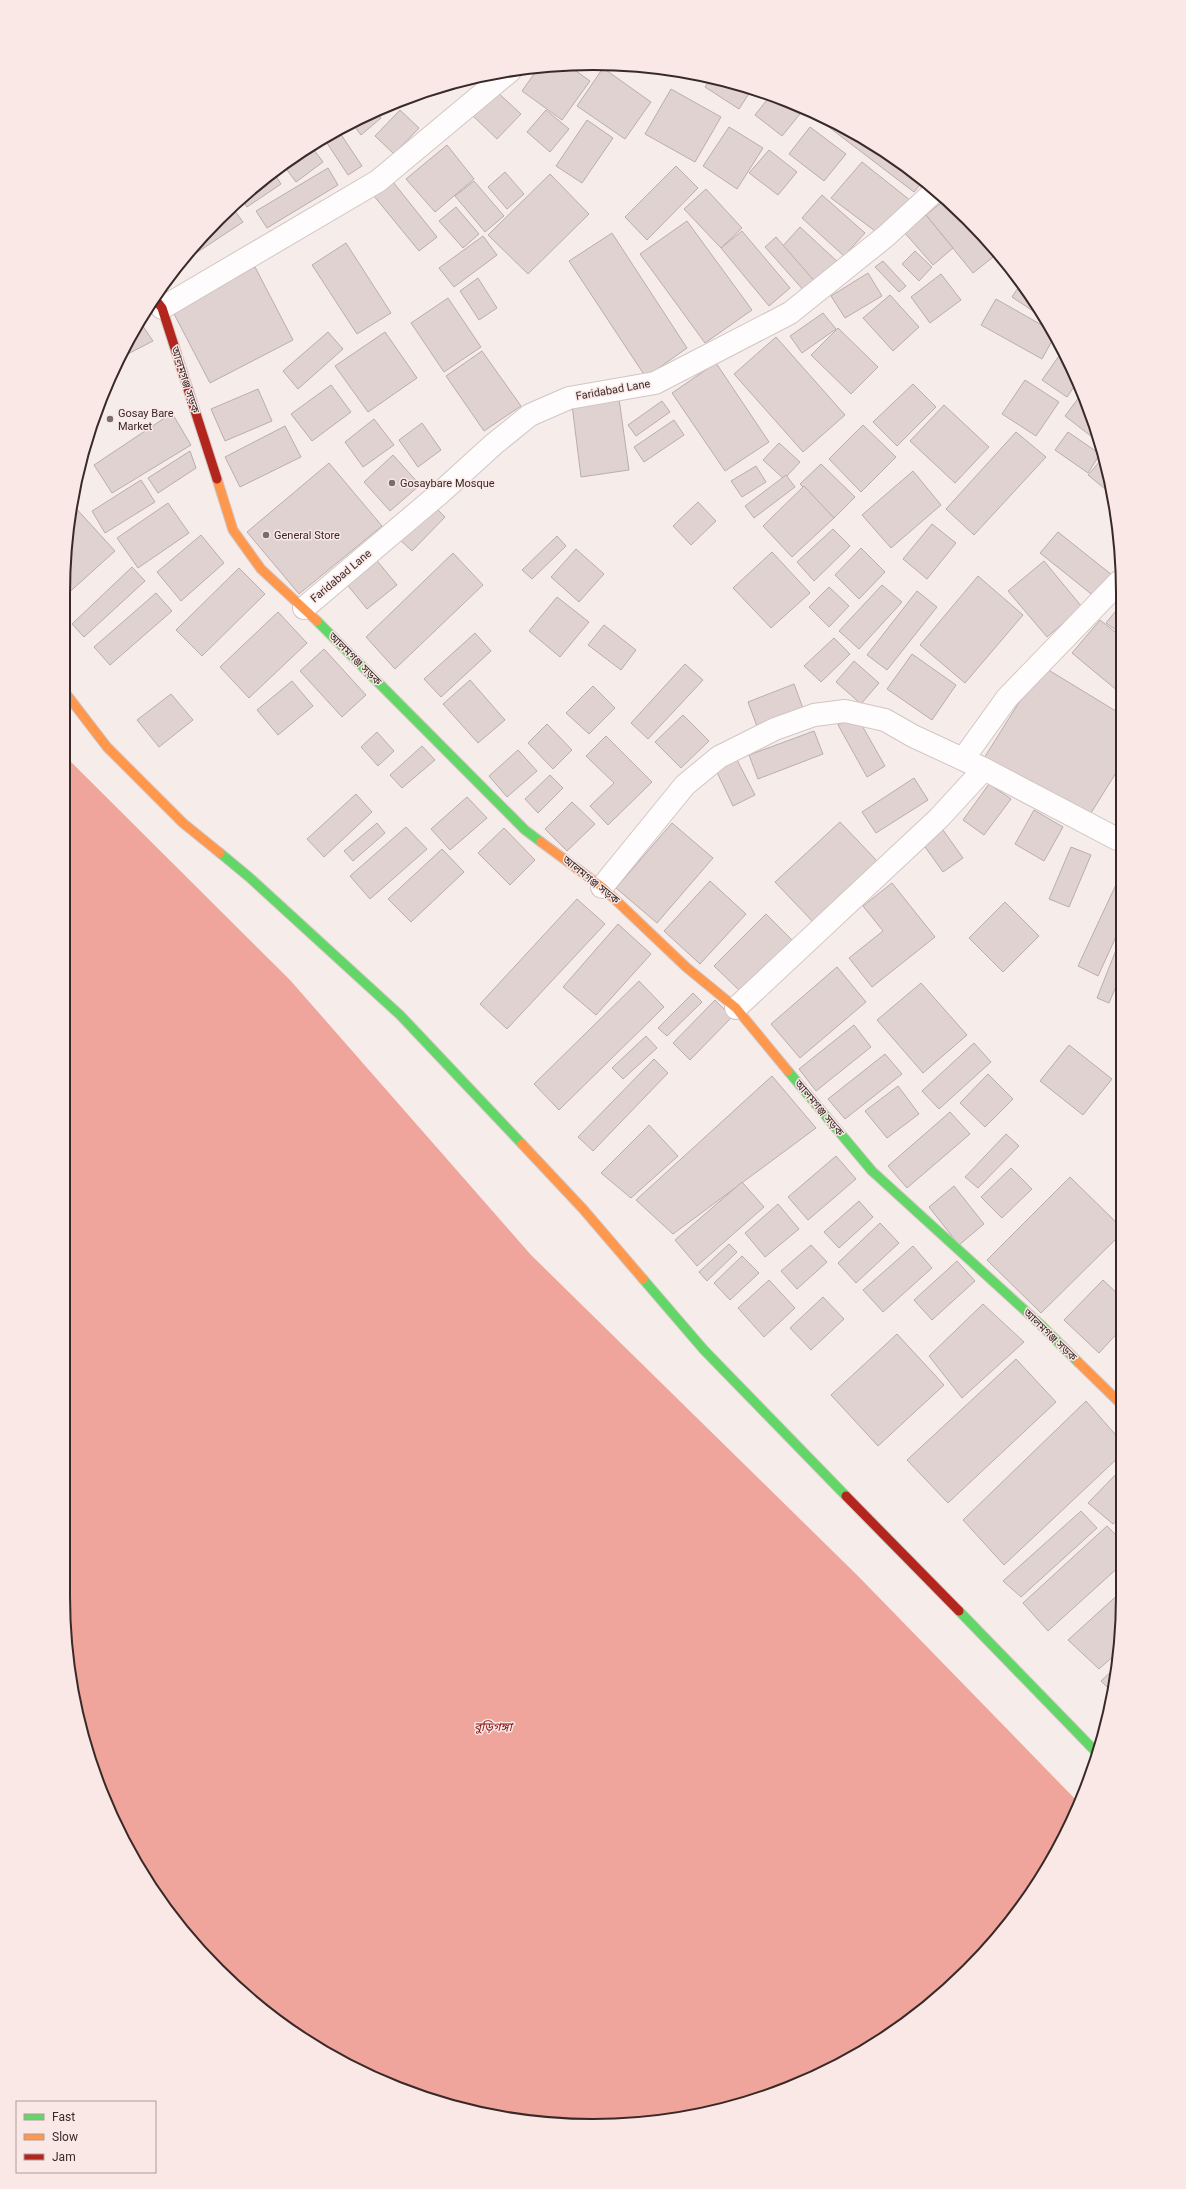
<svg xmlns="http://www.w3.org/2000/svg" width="1186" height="2189" viewBox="0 0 1186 2189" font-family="Roboto,'Noto Sans Bengali',sans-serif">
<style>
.water{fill:#efa59b}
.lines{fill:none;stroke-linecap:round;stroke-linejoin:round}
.ferry{stroke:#8b0e0d;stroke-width:1;stroke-dasharray:5 4;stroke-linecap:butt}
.building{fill:#dfd2d0;stroke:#baaeac}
.street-casing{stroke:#d2c6c4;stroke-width:24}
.fast-casing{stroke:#d2c6c4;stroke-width:11}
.slow-casing{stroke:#d2c6c4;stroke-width:11}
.jam-casing{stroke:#d2c6c4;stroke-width:11}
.street{stroke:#fefcfc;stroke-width:22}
.fast{stroke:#63d668;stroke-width:9}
.slow{stroke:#ff974d;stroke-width:9}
.jam{stroke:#b3261e;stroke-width:9}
.poi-dot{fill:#7b6d6b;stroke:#fae8e6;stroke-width:1.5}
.labels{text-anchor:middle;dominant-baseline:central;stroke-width:3;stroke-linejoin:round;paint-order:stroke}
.street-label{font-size:11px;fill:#392927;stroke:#fae8e6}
.poi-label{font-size:11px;fill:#392927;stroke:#fae8e6;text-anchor:start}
.water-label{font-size:12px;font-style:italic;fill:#8b0e0d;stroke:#fae8e6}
.rim{fill:none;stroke:#392927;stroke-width:2}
</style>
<rect width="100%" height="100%" fill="#f6ecea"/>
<path class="water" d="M64 755 290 980 531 1255 858 1576 1079 1803 1068 1831 1013 1919 943 1994 887 2037 796 2086 730 2108 628 2125H558L456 2108 390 2086 299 2037 243 1994 173 1919 134 1861 91 1767 73 1699 63 1596Z"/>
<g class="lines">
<path class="ferry" d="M167 1910 238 1989"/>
</g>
<g class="building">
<path d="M569 66 590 81 562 120 522 91 539 67Z"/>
<path d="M603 68 651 102 625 139 577 106Z"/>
<path d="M685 74 702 76 698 81Z"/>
<path d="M711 78 730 81 752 89 739 109 705 87Z"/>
<path d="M671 89 721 117 695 162 645 134Z"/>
<path d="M495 90 521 114 497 139 472 115Z"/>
<path d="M770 96 804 109 782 136 755 115Z"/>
<path d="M400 110 419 128 394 154 375 136Z"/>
<path d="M546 110 569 129 550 152 527 132Z"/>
<path d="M377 112 381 118 361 135 352 123Z"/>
<path d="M814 113 828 118 923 181 914 192 813 115Z"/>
<path d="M587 120 613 138 582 183 556 166Z"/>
<path d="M729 127 763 148 737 189 703 166Z"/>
<path d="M810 127 846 154 824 181 789 154Z"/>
<path d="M338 130 362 166 348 175 323 137Z"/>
<path d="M447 145 474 179 435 212 406 179Z"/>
<path d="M311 146 323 162 296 182 284 166Z"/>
<path d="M769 150 797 172 778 195 749 173Z"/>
<path d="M862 162 911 201 875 231 831 198Z"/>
<path d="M676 166 698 188 647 240 625 217Z"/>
<path d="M328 168 338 185 267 228 256 211Z"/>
<path d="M505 172 524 194 507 209 488 187Z"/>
<path d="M274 173 281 184 247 207 241 198Z"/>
<path d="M550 174 589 214 528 274 488 235Z"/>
<path d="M474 181 504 216 485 232 455 196Z"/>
<path d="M393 182 437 237 419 251 374 196Z"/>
<path d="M706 189 742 228 721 248 684 209Z"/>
<path d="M822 195 865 233 844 256 802 218Z"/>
<path d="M946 199 997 254 973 273 926 215Z"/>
<path d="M232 207 243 222 178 265Z"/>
<path d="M456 207 479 234 463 248 439 221Z"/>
<path d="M926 215 953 248 933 265 904 232Z"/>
<path d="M687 221 752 310 705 343 640 254Z"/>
<path d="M800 227 840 264 819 286 780 249Z"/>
<path d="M742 231 790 288 769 306 721 248Z"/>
<path d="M612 233 687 348 649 375 645 376 569 261Z"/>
<path d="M483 236 497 255 454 287 439 268Z"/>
<path d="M776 237 817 284 806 293 765 247Z"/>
<path d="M346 243 391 313 357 334 312 265Z"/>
<path d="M915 251 932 267 919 281 902 264Z"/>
<path d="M883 261 906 286 899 292 875 267Z"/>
<path d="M255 267 293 340 210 383 172 310Z"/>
<path d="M868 273 882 296 845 318 831 296Z"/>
<path d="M941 274 961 300 930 323 911 297Z"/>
<path d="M478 278 497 308 479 320 460 291Z"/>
<path d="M1021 283 1039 315 1012 297Z"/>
<path d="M890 295 919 327 893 351 863 318Z"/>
<path d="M448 298 481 347 444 372 411 323Z"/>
<path d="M996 299 1047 328 1053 339 1042 359 981 325Z"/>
<path d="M823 313 836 329 802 353 790 336Z"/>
<path d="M140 322 153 341 118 359V358Z"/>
<path d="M838 328 878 367 851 394 811 355Z"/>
<path d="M328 332 343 349 298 389 283 371Z"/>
<path d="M385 332 417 378 368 412 335 366Z"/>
<path d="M776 337 845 415 803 452 734 374Z"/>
<path d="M482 351 521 406 484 431 446 376Z"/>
<path d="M1061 353 1078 381 1067 397 1042 380Z"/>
<path d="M716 363 769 442 725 471 672 393Z"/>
<path d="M1025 380 1059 402 1036 436 1002 414Z"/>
<path d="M913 384 936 407 897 446 873 422Z"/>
<path d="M331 385 351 412 312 441 291 414Z"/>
<path d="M258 389 272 421 225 441 211 409Z"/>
<path d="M1083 392 1096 440 1065 416Z"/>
<path d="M619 399 629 470 581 477 572 405Z"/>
<path d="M662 401 670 412 636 436 628 425Z"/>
<path d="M944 405 989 447 955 483 910 441Z"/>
<path d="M172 413 191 445 112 493 94 465Z"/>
<path d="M374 419 394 445 363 467 345 442Z"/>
<path d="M674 420 684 435 644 462 634 447Z"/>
<path d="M422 423 441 450 418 467 399 440Z"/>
<path d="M863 425 896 457 861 492 829 459Z"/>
<path d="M285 426 301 457 240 487 225 457Z"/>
<path d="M1016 432 1046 457 974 535 946 509Z"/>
<path d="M1068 432 1100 454 1088 473 1055 450Z"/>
<path d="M779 443 800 462 784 479 763 460Z"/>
<path d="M190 451 196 468 158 493 148 478Z"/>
<path d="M393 455 420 485 390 511 364 482Z"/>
<path d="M1101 460 1110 493 1088 475Z"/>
<path d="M329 463 382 526 299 594 247 532Z"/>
<path d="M821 464 855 497 834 518 800 484Z"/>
<path d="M756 466 766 482 742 497 731 481Z"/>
<path d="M913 471 941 505 891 548 862 515Z"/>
<path d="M786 475 795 487 754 518 745 506Z"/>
<path d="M141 480 155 502 105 533 92 511Z"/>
<path d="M804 486 834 518 792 557 763 526Z"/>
<path d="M698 502 716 521 691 545 673 526Z"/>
<path d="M168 503 189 533 138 568 117 538Z"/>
<path d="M73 505 115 551 64 597V559Z"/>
<path d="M433 505 445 517 412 551 399 539Z"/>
<path d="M932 524 956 543 927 579 903 559Z"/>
<path d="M833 529 850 546 814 581 797 562Z"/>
<path d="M1058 532 1112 575 1095 597 1040 553Z"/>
<path d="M201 535 224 563 181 601 157 572Z"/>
<path d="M557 536 566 546 532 579 522 570Z"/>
<path d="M861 548 885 572 859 599 835 575Z"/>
<path d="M576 549 604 574 579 602 551 577Z"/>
<path d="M772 552 810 593 771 628 733 588Z"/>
<path d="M453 553 483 585 395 669 366 637Z"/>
<path d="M374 557 397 585 367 609 345 582Z"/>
<path d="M1044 561 1082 607 1047 637 1008 591Z"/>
<path d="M132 567 145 581 84 637 72 624Z"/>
<path d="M239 568 265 594 202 656 176 630Z"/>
<path d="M978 576 1023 615 965 683 920 645Z"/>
<path d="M882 585 902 602 859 649 839 631Z"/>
<path d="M829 587 849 606 829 627 809 607Z"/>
<path d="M917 591 937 607 887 670 867 655Z"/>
<path d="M156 593 172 611 110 665 94 647Z"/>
<path d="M557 597 589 622 560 657 529 631Z"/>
<path d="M1119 607V632L1106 623Z"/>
<path d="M278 612 307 643 249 698 220 667Z"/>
<path d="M1100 620 1119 635V692L1072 653Z"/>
<path d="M604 625 636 650 621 670 588 645Z"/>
<path d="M475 633 491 651 441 697 424 679Z"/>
<path d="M834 638 850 654 821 682 804 666Z"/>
<path d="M324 649 366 695 342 717 300 671Z"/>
<path d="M912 654 956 685 932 720 887 689Z"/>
<path d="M854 661 879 683 861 704 836 682Z"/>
<path d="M685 664 703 680 648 739 631 723Z"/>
<path d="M1042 666 1119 713V768L1086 821 984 758Z"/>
<path d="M470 680 505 720 478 743 443 704Z"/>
<path d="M292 681 313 706 278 735 257 710Z"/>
<path d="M794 684 804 711 758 729 748 702Z"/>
<path d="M593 686 615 708 589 734 566 713Z"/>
<path d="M171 694 193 720 159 747 137 720Z"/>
<path d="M683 715 709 741 681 768 655 742Z"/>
<path d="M856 715 885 766 867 777 838 725Z"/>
<path d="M547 724 572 750 553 769 528 743Z"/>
<path d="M814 731 823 754 758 779 749 755Z"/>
<path d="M377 732 394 751 378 766 361 747Z"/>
<path d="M606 736 652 782 608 825 590 806 614 783 586 756Z"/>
<path d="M422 746 435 760 402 788 390 775Z"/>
<path d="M518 750 537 771 507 797 489 776Z"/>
<path d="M736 758 755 795 733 806 715 768Z"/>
<path d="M550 775 563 788 538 813 525 799Z"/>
<path d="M914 778 928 800 876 833 862 812Z"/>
<path d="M989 784 1011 799 984 835 963 820Z"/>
<path d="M356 794 372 812 324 857 307 839Z"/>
<path d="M467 797 487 818 450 850 431 829Z"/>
<path d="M572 802 595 824 567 851 545 829Z"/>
<path d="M1034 810 1063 827 1044 861 1015 844Z"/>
<path d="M840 822 878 862 813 922 775 882Z"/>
<path d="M377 823 385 833 353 861 344 851Z"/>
<path d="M672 823 713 858 657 923 616 888Z"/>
<path d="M406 827 427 849 370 899 350 876Z"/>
<path d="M504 828 535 860 510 885 478 853Z"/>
<path d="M943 830 963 858 943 872 923 844Z"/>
<path d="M1071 847 1091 855 1069 907 1049 899Z"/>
<path d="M442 849 464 872 411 922 388 899Z"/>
<path d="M1120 876V928L1098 976 1078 966Z"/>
<path d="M710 881 746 914 700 964 664 931Z"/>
<path d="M892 883 935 937 872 987 849 958 883 931 863 906Z"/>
<path d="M577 899 605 924 507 1029 480 1004Z"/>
<path d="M1005 902 1039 936 1003 972 969 938Z"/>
<path d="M766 914 792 940 740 991 714 966Z"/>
<path d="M618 924 651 954 596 1015 563 987Z"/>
<path d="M1120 940V977L1109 1003 1097 998Z"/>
<path d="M837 967 866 1002 800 1058 771 1024Z"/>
<path d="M639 981 664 1007 559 1110 534 1084Z"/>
<path d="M921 983 967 1035 923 1073 877 1020Z"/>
<path d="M693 993 702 1002 667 1036 658 1028Z"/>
<path d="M715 1000 732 1017 690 1060 673 1043Z"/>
<path d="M854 1025 871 1047 816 1091 799 1069Z"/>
<path d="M646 1036 657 1048 623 1079 612 1068Z"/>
<path d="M974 1043 991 1062 939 1109 922 1091Z"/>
<path d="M1069 1045 1112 1079 1083 1115 1040 1081Z"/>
<path d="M885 1054 902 1074 845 1119 828 1099Z"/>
<path d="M654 1059 668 1073 593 1151 578 1137Z"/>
<path d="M988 1074 1013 1099 985 1127 960 1103Z"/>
<path d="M772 1076 816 1128 673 1234 636 1200Z"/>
<path d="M898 1086 919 1114 887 1138 865 1111Z"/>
<path d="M950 1112 970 1134 907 1188 888 1166Z"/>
<path d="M649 1125 678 1156 631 1198 601 1173Z"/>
<path d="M1006 1134 1019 1146 978 1188 965 1177Z"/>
<path d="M836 1156 856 1179 808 1220 788 1197Z"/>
<path d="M1011 1168 1032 1189 1002 1218 981 1197Z"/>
<path d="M1070 1177 1121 1227V1234L1041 1313 987 1260Z"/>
<path d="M742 1182 764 1207 697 1266 675 1240Z"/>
<path d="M954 1186 984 1224 959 1245 929 1207Z"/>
<path d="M859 1201 873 1217 839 1248 824 1232Z"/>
<path d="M778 1204 799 1229 765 1257 745 1233Z"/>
<path d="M880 1223 899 1243 856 1283 838 1263Z"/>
<path d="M729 1244 737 1252 707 1281 699 1272Z"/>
<path d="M811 1245 827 1262 797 1289 781 1271Z"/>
<path d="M913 1246 932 1268 883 1312 863 1290Z"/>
<path d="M742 1256 759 1273 730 1300 714 1283Z"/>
<path d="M957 1261 975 1281 932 1320 914 1300Z"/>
<path d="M769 1280 795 1308 764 1337 738 1308Z"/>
<path d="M1103 1280 1121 1297V1329L1099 1353 1064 1320Z"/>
<path d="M823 1297 844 1319 811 1350 790 1328Z"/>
<path d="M983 1304 1024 1342 962 1398 929 1356Z"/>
<path d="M897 1334 944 1385 878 1446 831 1395Z"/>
<path d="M1121 1340V1350L1116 1345Z"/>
<path d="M1016 1359 1056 1402 948 1503 907 1460Z"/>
<path d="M1086 1401 1121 1441V1455L1004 1565 963 1520Z"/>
<path d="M1121 1469 1122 1516 1113 1524 1088 1503Z"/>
<path d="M1081 1511 1097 1528 1021 1597 1003 1581Z"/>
<path d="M1122 1524V1534L1117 1529Z"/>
<path d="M1107 1526 1122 1541V1564L1048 1631 1023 1603Z"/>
<path d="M1122 1591V1630L1119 1651 1099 1669 1068 1640Z"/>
<path d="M1116 1667 1112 1692 1101 1681Z"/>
</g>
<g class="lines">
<defs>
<g id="street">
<path d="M162 308 378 181 510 71"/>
<path d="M304 608 439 494 494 444 530 415 569 398 655 383 790 313 886 236 936 190"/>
<path d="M963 759 1007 698 1119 582"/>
<path d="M602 887 685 785 719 757 775 729 814 715 845 711 885 720 913 736 984 769 1117 839"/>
<path d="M736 1008 939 818 984 769"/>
</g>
<g id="fast">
<path d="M317 621 525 830 541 842"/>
<path d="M220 853 249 877 400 1015 522 1144"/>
<path d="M788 1071 872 1171 1041 1325 1078 1362"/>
<path d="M643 1279 704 1350 846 1496"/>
<path d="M959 1611 1097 1753"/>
</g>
<g id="slow">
<path d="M217 479 233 530 261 569 317 621"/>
<path d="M64 691 107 747 183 823 220 853"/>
<path d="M541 842 602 887 686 967 736 1008 788 1071"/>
<path d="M522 1144 583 1209 643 1279"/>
<path d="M1078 1362 1121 1404"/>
</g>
<g id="jam">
<path d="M155 299 162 308 217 479"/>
<path d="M846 1496 959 1611"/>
</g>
</defs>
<use href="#street" class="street-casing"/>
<use href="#fast" class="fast-casing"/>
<use href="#slow" class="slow-casing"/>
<use href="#jam" class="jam-casing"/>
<use href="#street" class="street"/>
<use href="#fast" class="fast"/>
<use href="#slow" class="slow"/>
<use href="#jam" class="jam"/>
</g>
<g class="poi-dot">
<circle cx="110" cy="419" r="4"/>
<circle cx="392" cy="483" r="4"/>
<circle cx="266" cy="535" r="4"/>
</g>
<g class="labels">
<g class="street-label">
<text transform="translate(185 380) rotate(72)">আলমগঞ্জ সড়ক</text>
<text transform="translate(613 390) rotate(-10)">Faridabad Lane</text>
<text transform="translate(341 576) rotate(-40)">Faridabad Lane</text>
<text transform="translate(355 659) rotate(45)">আলমগঞ্জ সড়ক</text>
<text transform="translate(591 880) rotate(39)">আলমগঞ্জ সড়ক</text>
<text transform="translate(819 1108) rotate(50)">আলমগঞ্জ সড়ক</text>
<text transform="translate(1050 1335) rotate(44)">আলমগঞ্জ সড়ক</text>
</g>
<g class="poi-label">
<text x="118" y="413">Gosay Bare<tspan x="118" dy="13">Market</tspan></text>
<text x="400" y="483">Gosaybare Mosque</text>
<text x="274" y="535">General Store</text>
</g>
<g class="water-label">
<text x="493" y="1727">বুড়িগঙ্গা</text>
</g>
</g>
<path d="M0 0H1186V2189H0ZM593 70H593A523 523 0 0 1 1116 593V1596A523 523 0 0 1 593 2119H593A523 523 0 0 1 70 1596V593A523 523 0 0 1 593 70Z" fill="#fae8e6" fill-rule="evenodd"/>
<path class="rim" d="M593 70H593A523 523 0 0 1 1116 593V1596A523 523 0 0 1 593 2119H593A523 523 0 0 1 70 1596V593A523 523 0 0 1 593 70Z"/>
<rect x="16" y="2101" width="140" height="72" fill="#fae8e6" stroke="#ad9c9a"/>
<rect x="24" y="2114" width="20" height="6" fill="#63d668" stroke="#ad9c9a"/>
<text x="52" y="2121" font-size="12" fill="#392927">Fast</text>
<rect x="24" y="2134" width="20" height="6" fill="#ff974d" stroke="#ad9c9a"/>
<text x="52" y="2141" font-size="12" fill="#392927">Slow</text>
<rect x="24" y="2154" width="20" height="6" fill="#b3261e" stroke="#ad9c9a"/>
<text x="52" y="2161" font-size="12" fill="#392927">Jam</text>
</svg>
